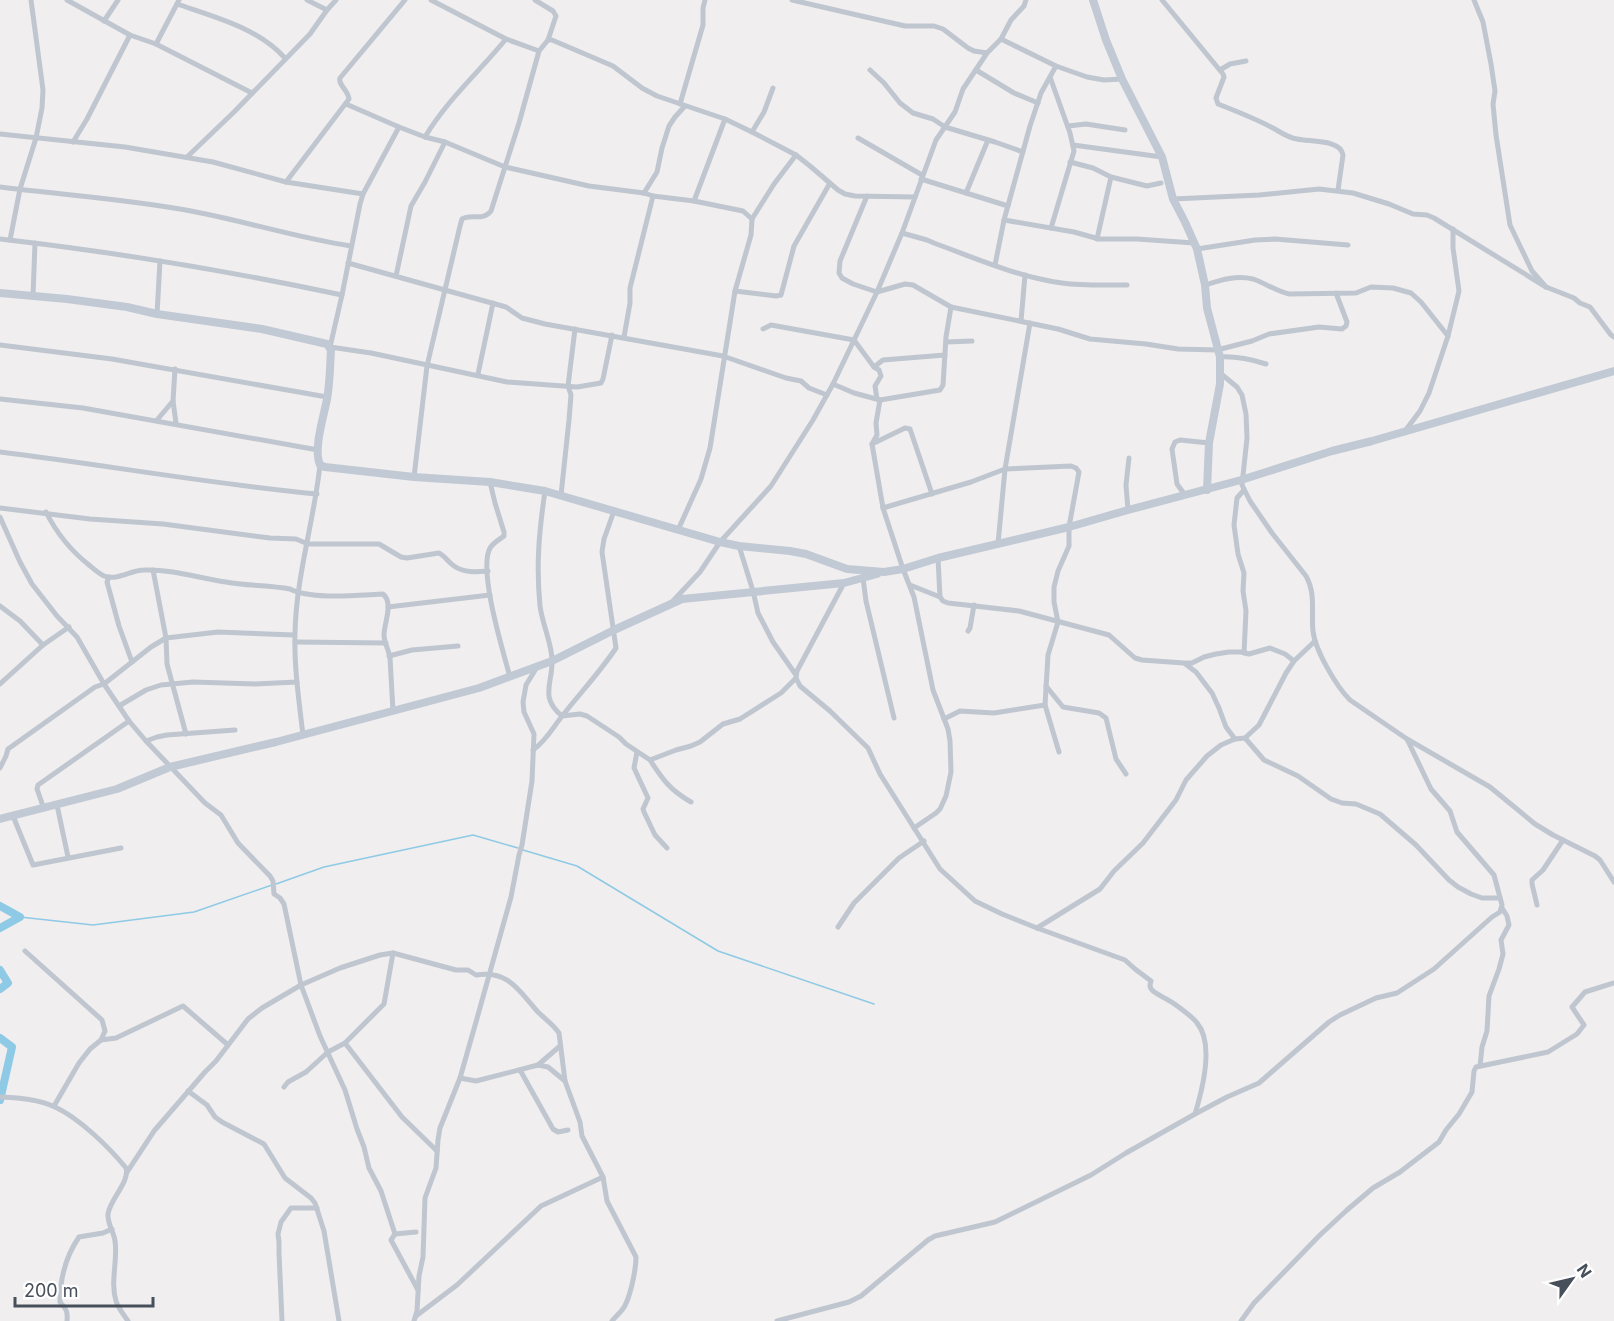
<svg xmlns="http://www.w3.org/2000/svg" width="1614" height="1321" viewBox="0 0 1614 1321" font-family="Inter,sans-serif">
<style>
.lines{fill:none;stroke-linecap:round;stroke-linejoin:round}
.stream{stroke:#8ecae5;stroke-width:1.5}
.river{stroke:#8ecae5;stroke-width:8}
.street{stroke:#bfc6cf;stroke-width:5}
.secondary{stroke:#c1c9d5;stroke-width:8}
</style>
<rect width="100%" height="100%" fill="#f0eeee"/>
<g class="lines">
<g class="stream">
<path d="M523 850 577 866 718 951 874 1004"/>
<path d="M276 884 324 867 473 835 518 848"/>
<path d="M20 917 93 925 194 912 272 885"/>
</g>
<g class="river">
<path d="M0 906 20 917 0 928"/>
<path d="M0 970 8 983 0 989"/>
<path d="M0 1038 12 1047 0 1100"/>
</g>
<g class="street">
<path d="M67 0 130 35 156 44 252 93"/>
<path d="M307 0 327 10"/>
<path d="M431 0 506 39 539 51"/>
<path d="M535 0 553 11 556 16 548 40"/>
<path d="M792 0 905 26H934L943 29 968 48 974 51 987 53"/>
<path d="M1162 0 1223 74 1224 77 1216 98 1218 104C1236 111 1254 118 1271 127 1279 131 1288 138 1297 139 1309 142 1341 139 1343 155L1338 190"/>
<path d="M1474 0 1483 22 1491 64 1495 91 1493 104 1496 135 1510 225 1532 271 1546 287 1574 298 1580 303 1590 307 1611 335 1614 337"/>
<path d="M177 4C215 17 258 28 285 58"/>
<path d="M104 21 118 0"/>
<path d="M1001 39 1056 66 1087 77 1104 80 1122 79"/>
<path d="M156 44 179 0"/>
<path d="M870 70 884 83 900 103 913 113 933 119 945 127 995 142 1023 152"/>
<path d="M976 70 1014 93 1038 103"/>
<path d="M1220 70 1230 64 1246 61"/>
<path d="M1050 77 1070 133 1074 151 1051 228"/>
<path d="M346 104 399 127 425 137 445 142 505 167 589 186 644 193 653 196 694 201 743 211 752 219"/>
<path d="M680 104 703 25V8L705 0"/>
<path d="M1068 126 1086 124 1125 130"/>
<path d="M399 127 363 194 360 204 342 295 330 347 371 353 507 382 577 387 601 383 603 379 612 335"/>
<path d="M752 132 764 112 773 88"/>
<path d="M0 134 125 147 213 162 286 182 363 194"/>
<path d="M425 137C447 100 479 72 506 39"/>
<path d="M858 138 922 175"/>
<path d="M73 142 87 119 130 35"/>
<path d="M1073 145 1162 157"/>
<path d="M187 157 234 112 310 34 327 10 336 0"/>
<path d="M1070 162 1093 168 1111 177 1147 186 1161 183"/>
<path d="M921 179 1008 206"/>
<path d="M286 182 349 99C348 90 338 85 340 78L405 0"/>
<path d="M0 187C63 195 128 199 191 211 245 221 297 238 351 246"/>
<path d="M644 193 657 172 662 148 669 126 675 117 685 106"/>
<path d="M966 193 988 140"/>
<path d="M867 196 840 261 839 273 842 278 853 284 877 292 905 284 913 285 951 307 1058 329 1090 339 1146 344 1178 349 1217 350 1252 341 1269 334 1319 327 1342 329 1346 326 1347 322 1336 293"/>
<path d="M1173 199 1259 195 1319 189 1353 193 1389 204 1413 214 1427 215 1434 218 1546 287"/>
<path d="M694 201 725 119"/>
<path d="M1004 220 1074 232 1099 239H1137L1194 243"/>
<path d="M902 233 927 240 934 243C975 258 1018 277 1062 283 1083 286 1105 285 1127 285"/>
<path d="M0 239C115 252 229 271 342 295"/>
<path d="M1097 239 1111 177"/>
<path d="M10 240 20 189 36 138 42 108 43 90 31 0"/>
<path d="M1197 249 1255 240 1275 239 1348 245"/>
<path d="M348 263 506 307 522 318 545 324 723 356 786 378 801 381 809 388 827 395"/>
<path d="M995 265 1004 220 1030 126 1041 93 1056 66"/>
<path d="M396 276 411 206 425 182 445 142"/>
<path d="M1205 285C1221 280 1236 275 1253 279 1265 283 1276 291 1289 294L1356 293 1371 287 1393 288 1411 293 1421 302 1448 336"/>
<path d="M735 291 776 296 781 295 794 246 830 183"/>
<path d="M33 296 35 243"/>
<path d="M157 314 160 261"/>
<path d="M1021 321 1025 275"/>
<path d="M763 329 771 325 854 340 874 367"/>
<path d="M624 337 630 303V288L653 196"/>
<path d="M946 342 972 341"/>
<path d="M0 345 112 359 327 397"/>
<path d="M1220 357C1237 356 1250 359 1266 364"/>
<path d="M175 369 173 401 176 423"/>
<path d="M1220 373 1237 387 1242 395 1246 414 1247 438 1242 485 1250 501 1272 533 1306 576C1316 594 1311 611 1313 631 1315 650 1336 686 1350 700L1407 739 1490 787 1535 824 1553 835 1595 856 1600 860 1614 882"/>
<path d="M478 374 493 303"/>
<path d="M833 384 854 393 880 400 940 390 943 385 946 337 951 307"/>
<path d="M0 399 83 408 318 450"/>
<path d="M877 399 875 386 881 376 879 370 874 367 883 360 945 355"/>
<path d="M880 400 876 423 877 435 872 444 883 508 903 569 914 597 933 690 948 729 950 741 951 772 946 796 940 809 936 813 914 828"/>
<path d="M157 420 173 401"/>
<path d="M1405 431 1420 411 1429 393 1448 336 1459 291 1453 248V229"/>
<path d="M872 444 905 428 910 429 932 494"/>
<path d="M0 452C106 465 211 484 317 494"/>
<path d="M414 477 427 366 460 226 462 219C472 213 482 222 491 211L519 123 539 51 548 40H552L613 66 642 88 657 96 725 119 752 132 796 155 810 166 838 190 845 194 855 196 915 197"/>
<path d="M490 482 495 503 504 532V536C500 539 493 543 490 548 478 570 503 651 510 677"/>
<path d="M1244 490 1237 498 1234 525 1238 554 1244 573 1243 591 1246 611 1244 653"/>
<path d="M545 491C539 532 536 565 540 606 542 623 552 644 552 660 553 683 539 697 562 716L580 714 587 716 619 737 626 744 650 760 676 750 691 746 700 742 723 724 740 719 781 693 796 678"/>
<path d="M561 495 569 420 571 395 568 386 575 329"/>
<path d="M1185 495 1177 484 1172 449 1175 442 1180 440 1209 443"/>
<path d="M0 508 90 519 163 524 270 538 296 539 308 544H379L401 557 407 558 439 553C445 556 448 562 454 566 464 573 476 572 488 571"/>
<path d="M883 508 971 482 1005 469 1071 466 1076 468 1079 472 1069 527V546L1058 571 1054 587V602L1058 622 1048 655 1045 705 1059 752"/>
<path d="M1128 510 1126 485 1129 458"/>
<path d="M46 512C57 534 70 550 89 565 94 569 98 573 104 576 117 581 131 570 144 570 172 569 198 578 226 582 247 586 269 585 290 589 311 600 359 595 383 594 394 603 384 623 384 635 384 643 389 650 390 658 391 676 392 693 393 711"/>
<path d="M0 517 20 562 32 584 57 616 77 637 104 684 129 721 146 741 205 803 221 815 238 843 270 876 273 881 274 894 280 898 284 904 301 985 320 1036 345 1090 357 1129 364 1147 369 1168 381 1191 395 1234 391 1240 418 1290"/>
<path d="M678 530 701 479 710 448 735 291 751 235 752 219 774 184 796 155"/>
<path d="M998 544 1005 469 1030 323"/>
<path d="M739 546 753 591 758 613 773 642 796 675"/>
<path d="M938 558 940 597"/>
<path d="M153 570 166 638 167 664 186 734"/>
<path d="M109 577 107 582 119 626 132 662"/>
<path d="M863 578 866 601 894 718"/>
<path d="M844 583 797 671 796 678 800 686 830 711 868 748 880 774 940 869 975 901 1002 914 1037 928 1125 960 1135 969 1151 981C1150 985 1149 987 1152 990 1156 994 1163 997 1168 1000 1174 1003 1194 1018 1197 1023 1215 1044 1202 1091 1195 1114"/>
<path d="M910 585 940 597 943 601 948 603 1019 611 1109 635 1135 658 1142 660 1184 663 1196 672 1212 693 1219 708 1226 727 1235 739"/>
<path d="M672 602 700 572 720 542 771 486 813 420 833 384 877 292 902 233 936 140 955 112 963 89 987 53 1001 39 1011 20 1024 6 1026 0"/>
<path d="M0 606 20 621 43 645"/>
<path d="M388 607 490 595"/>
<path d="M968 631 970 628 974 605"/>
<path d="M295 642 386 643"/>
<path d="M389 656 412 650 458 646"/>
<path d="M1186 663H1192L1204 657 1216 654 1229 652H1241L1249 654 1270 648 1285 654 1294 661"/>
<path d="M0 684 43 645 69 627"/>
<path d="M1046 686 1063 707 1099 713 1106 718 1116 759 1126 774"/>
<path d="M119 706 146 690 161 685 193 682 255 684 297 682"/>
<path d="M944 719 960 711 994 713 1045 705"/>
<path d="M303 735C299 701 294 667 295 633 296 577 314 521 320 465"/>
<path d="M1245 738 1264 760 1298 776 1331 799 1342 803 1356 804 1380 814 1416 845 1449 880 1458 887 1471 894 1482 898H1500"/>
<path d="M146 741 157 737 167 735 235 730"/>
<path d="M533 750C547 740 553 727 563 715 581 692 600 672 616 648L602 552 604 539 614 511"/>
<path d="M637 752 634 768 648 798 643 809 644 812 655 835 667 848"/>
<path d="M650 760C663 780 670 790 691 802"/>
<path d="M0 768 6 756 8 749 95 687 104 684 151 647 166 638 218 632 294 635"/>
<path d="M57 805 68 857"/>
<path d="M44 809 37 789 38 785 129 721"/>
<path d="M13 816 33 865 121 848"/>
<path d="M1537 905 1532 884V880L1543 870 1563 840"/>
<path d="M838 927 854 903 899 858 924 841"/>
<path d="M1037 928 1100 889 1114 871 1143 843 1176 800 1186 780 1207 756 1221 745 1235 739 1245 738 1259 725 1286 673 1294 661 1315 641"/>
<path d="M25 951 102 1020 105 1031 101 1040"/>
<path d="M345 1043 402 1117 437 1151"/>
<path d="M538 1065 560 1046"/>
<path d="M1480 1066 1482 1047 1487 1031 1489 996 1499 969 1503 954 1501 940 1509 925 1507 916 1502 908"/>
<path d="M520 1070 553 1129 558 1132 568 1130"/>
<path d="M460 1078 476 1081 538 1065 548 1067 565 1081"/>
<path d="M284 1087 288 1082 306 1072 328 1052 345 1043 384 1004 393 953"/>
<path d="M188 1091 207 1105 215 1117 222 1122 264 1144 285 1178 311 1198 315 1203 324 1231 339 1321"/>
<path d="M0 1097C18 1098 39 1099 55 1107 79 1118 109 1147 126 1168 130 1182 110 1199 108 1214 107 1223 114 1232 115 1241 118 1260 110 1282 116 1301 118 1308 124 1315 128 1321"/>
<path d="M54 1106 79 1063 90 1049 101 1040 116 1038 183 1006 228 1045"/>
<path d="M127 1172 154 1131 205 1072 216 1061 248 1019 262 1008 301 985 340 968 380 955 393 953 456 970H468L476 975C509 970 519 991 538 1012 545 1019 554 1025 559 1033L565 1081 580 1122 582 1136 603 1177 607 1201 636 1257C636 1269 630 1301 622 1310 619 1314 615 1317 612 1321"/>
<path d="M395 1234 416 1232"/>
<path d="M416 1316 457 1285 541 1206 603 1177"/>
<path d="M67 1321C68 1311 66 1309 60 1302 60 1280 66 1256 79 1237L103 1233 112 1229"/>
<path d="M282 1321 279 1253V1242L278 1234 281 1222 291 1208H317"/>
<path d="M414 1321 417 1311 419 1276 423 1257 425 1198 436 1168 438 1140 440 1128 460 1078 474 1029 511 897 519 855 522 845 532 781 534 734 524 712 523 702 526 685 537 667"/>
<path d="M777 1321 849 1302 861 1296 928 1240 935 1236 995 1222 1091 1175 1126 1153 1195 1114 1227 1097 1259 1083 1329 1022 1340 1015 1376 998 1397 993 1434 969 1492 917 1500 912 1502 905 1494 875 1457 832 1450 811 1431 789 1407 739"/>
<path d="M1241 1321 1254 1303 1320 1235 1347 1210 1373 1188 1400 1172 1439 1142 1446 1130 1459 1114 1472 1092 1474 1071 1476 1067 1548 1052 1577 1034 1584 1025 1572 1007 1585 992 1614 983"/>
</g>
<g class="secondary">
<path d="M1093 0 1106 40 1122 79 1162 157 1173 199 1185 222 1197 249 1205 285 1207 308 1220 357V384L1209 443 1207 490"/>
<path d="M0 293 67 299 127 307 157 314 262 329 327 344 331 350C330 366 330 383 327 399 324 416 313 448 320 465L325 467 414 477 490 482 545 491 720 542 739 546 790 551 806 554 847 569 884 572 903 569 938 558 1069 527 1128 510 1241 480 1332 451 1372 441 1614 371"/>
<path d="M0 819 117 789 170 767 276 742 479 688 552 661 614 630 682 599 844 583 877 574"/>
</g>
</g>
<g transform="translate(1572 1279) rotate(56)" stroke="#ffffff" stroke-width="4.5" paint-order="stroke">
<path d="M0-4.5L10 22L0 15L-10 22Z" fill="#474f5a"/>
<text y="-9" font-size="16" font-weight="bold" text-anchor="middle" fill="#474f5a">N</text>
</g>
<path d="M15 1297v9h138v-9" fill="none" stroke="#474f5a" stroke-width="3"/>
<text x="24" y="1297" font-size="18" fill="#474f5a" stroke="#ffffff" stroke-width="4.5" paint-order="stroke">200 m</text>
</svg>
